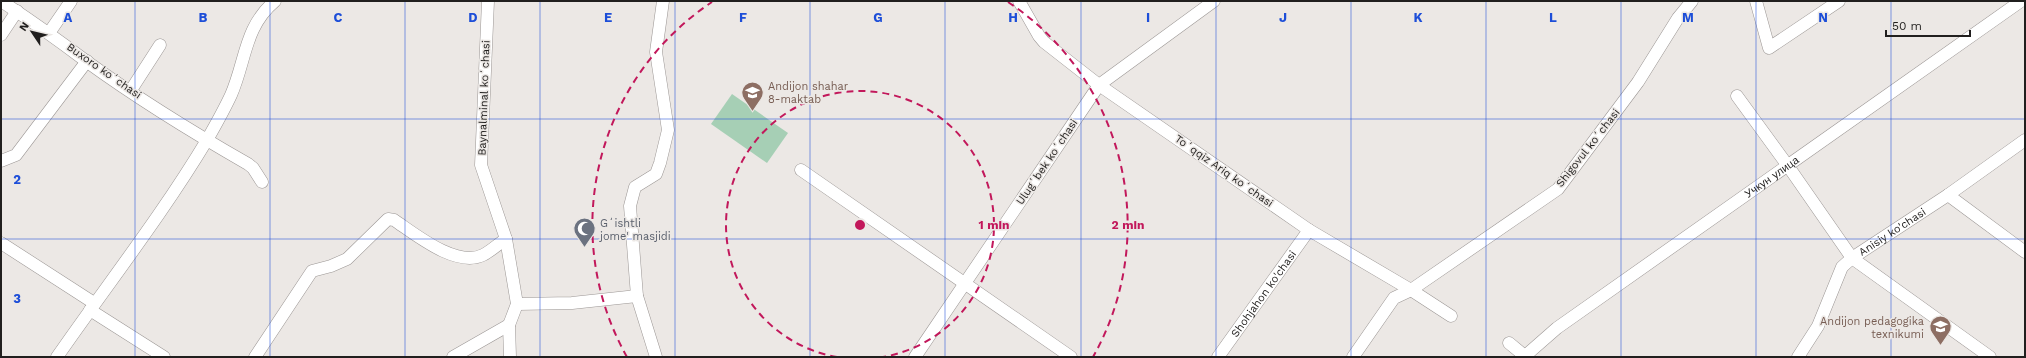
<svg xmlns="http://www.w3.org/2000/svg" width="2026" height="358" viewBox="0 0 2026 358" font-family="'Work Sans',sans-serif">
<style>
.green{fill:#a6cfb5}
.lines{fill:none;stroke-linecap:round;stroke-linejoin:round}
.street-casing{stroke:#9b9694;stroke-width:13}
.street{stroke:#fff;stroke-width:12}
.grid{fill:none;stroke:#1d4ed8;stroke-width:1;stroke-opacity:0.55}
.ring{fill:none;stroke:#c2185b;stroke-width:2;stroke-dasharray:7 5}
.labels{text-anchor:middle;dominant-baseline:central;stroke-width:3;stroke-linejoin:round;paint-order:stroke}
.street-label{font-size:11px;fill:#211f1e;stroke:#ece8e5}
.education-label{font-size:11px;fill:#785e54;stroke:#ece8e5;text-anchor:start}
.worship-label{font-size:11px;fill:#5b616d;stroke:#ece8e5;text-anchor:start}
.grid-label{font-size:13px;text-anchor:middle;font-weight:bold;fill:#1d4ed8;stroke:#ece8e5;stroke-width:3;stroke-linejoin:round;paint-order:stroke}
.centre{fill:#c2185b;stroke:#ece8e5;stroke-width:2}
.ring-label{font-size:12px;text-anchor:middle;font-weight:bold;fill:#c2185b;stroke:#ece8e5;stroke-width:3;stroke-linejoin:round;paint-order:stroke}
</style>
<rect width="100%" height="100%" fill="#ece8e5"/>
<path class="green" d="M732 94 788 133 767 163 711 124Z"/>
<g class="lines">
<defs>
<g id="street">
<path d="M1 1C30 20 58 40 86 61 137 98 192 132 248 164L253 168 262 182"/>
<path d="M488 1 481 165 506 239 517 304 509 325 510 357"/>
<path d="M1019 1 1039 36 1044 42 1099 85 1309 230 1411 290 1451 316"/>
<path d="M1756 1 1769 48 1839 1"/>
<path d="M49 33 71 1"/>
<path d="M1 35 17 11"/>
<path d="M131 90 160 45"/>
<path d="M1737 96 1788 166 1852 258 1990 357"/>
<path d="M1 161 16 155 87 61"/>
<path d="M801 170 1071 357"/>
<path d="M1948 195 2025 252"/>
<path d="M1 243 94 303"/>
<path d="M517 304 572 303 637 296"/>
<path d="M90 310 164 357"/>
<path d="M1509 343 1526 357"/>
<path id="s1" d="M1525 356 1557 328 2021 1"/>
<path d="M57 357C107 285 162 215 207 140 215 126 224 110 231 95 246 61 244 27 275 1"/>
<path d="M255 357 312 271 331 266 347 259 388 219 394 220C415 234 456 268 483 255 491 251 498 244 506 239"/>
<path d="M453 357 509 325"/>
<path d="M656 357 637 296 630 206 635 187 656 174 660 163 668 130 656 52 663 1"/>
<path d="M915 357 1099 85 1214 1"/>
<path id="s2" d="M1218 357 1309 230"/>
<path d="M1353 357 1394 298 1411 290 1558 189 1638 82 1678 18 1692 1"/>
<path id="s3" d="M1798 357 1818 326 1842 267 1852 258 1948 195 2025 140"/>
</g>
</defs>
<use href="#street" class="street-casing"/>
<use href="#street" class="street"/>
</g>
<path class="grid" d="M135 1V357M270 1V357M405 1V357M540 1V357M675 1V357M810 1V357M945 1V357M1081 1V357M1216 1V357M1351 1V357M1486 1V357M1621 1V357M1756 1V357M1891 1V357M1 119H2025M1 239H2025"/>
<g class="ring">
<path d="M837 357A134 134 0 1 1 883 357"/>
<path d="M627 357A268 268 0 0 1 712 2M1008 2A268 268 0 0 1 1093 357"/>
</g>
<defs>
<symbol id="school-pin" viewBox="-11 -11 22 30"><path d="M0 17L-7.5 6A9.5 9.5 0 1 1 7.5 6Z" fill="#8d6e63" stroke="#ece8e5"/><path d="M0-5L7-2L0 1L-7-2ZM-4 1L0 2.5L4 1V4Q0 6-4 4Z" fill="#fff"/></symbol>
<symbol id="mosque-pin" viewBox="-11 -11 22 30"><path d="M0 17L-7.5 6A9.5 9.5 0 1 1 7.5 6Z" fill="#6b7280" stroke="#ece8e5"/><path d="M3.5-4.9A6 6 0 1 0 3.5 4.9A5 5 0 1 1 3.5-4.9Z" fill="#fff"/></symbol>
<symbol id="university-pin" viewBox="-11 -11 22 30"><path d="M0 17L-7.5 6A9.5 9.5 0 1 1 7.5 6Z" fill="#8d6e63" stroke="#ece8e5"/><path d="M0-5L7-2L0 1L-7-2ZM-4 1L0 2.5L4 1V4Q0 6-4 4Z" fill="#fff"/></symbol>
</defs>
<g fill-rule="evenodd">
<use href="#school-pin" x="740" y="80" width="25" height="34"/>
<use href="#mosque-pin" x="572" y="216" width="25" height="34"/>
<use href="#university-pin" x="1928" y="314" width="25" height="34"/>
</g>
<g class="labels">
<g class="street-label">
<text transform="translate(104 71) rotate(35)">Buxoro koʻchasi</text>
<text transform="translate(484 98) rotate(-88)">Baynalminal koʻchasi</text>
<text transform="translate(1588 148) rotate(-52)">Shigovul koʻchasi</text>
<text transform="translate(1047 162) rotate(-56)">Ulugʻbek koʻchasi</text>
<text transform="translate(1224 171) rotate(35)">Toʻqqiz Ariq koʻchasi</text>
<text stroke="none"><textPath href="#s1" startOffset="305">Учкун улица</textPath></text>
<text stroke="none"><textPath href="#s3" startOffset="162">Anisiy ko'chasi</textPath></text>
<text stroke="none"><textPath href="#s2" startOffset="78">Shohjahon ko'chasi</textPath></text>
</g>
<g class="education-label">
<text x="768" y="86">Andijon shahar<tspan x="768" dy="13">8-maktab</tspan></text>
<text x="1924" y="321" text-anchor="end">Andijon pedagogika<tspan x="1924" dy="13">texnikumi</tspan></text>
</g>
<g class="worship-label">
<text x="600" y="223">Gʻishtli<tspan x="600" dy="13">jome' masjidi</tspan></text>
</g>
</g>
<g class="grid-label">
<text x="68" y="22">A</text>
<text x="203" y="22">B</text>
<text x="338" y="22">C</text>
<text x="473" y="22">D</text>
<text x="608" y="22">E</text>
<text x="743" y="22">F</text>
<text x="878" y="22">G</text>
<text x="1013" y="22">H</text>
<text x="1148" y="22">I</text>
<text x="1283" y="22">J</text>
<text x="1418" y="22">K</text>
<text x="1553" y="22">L</text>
<text x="1688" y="22">M</text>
<text x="1823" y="22">N</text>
<text x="17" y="184">2</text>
<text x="17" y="303">3</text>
</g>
<circle cx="860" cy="225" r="6" class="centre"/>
<g class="ring-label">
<text x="994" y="229">1 min</text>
<text x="1128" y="229">2 min</text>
</g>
<rect width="2026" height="358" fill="none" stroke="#211f1e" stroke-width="4"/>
<g transform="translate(32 32) rotate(305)" stroke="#ece8e5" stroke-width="3" paint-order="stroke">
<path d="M0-3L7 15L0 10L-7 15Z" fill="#211f1e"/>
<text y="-6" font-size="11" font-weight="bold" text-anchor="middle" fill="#211f1e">N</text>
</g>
<path d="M1886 30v6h84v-6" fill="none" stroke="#211f1e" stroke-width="2"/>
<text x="1892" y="30" font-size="12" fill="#211f1e" stroke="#ece8e5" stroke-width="3" paint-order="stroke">50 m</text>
</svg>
